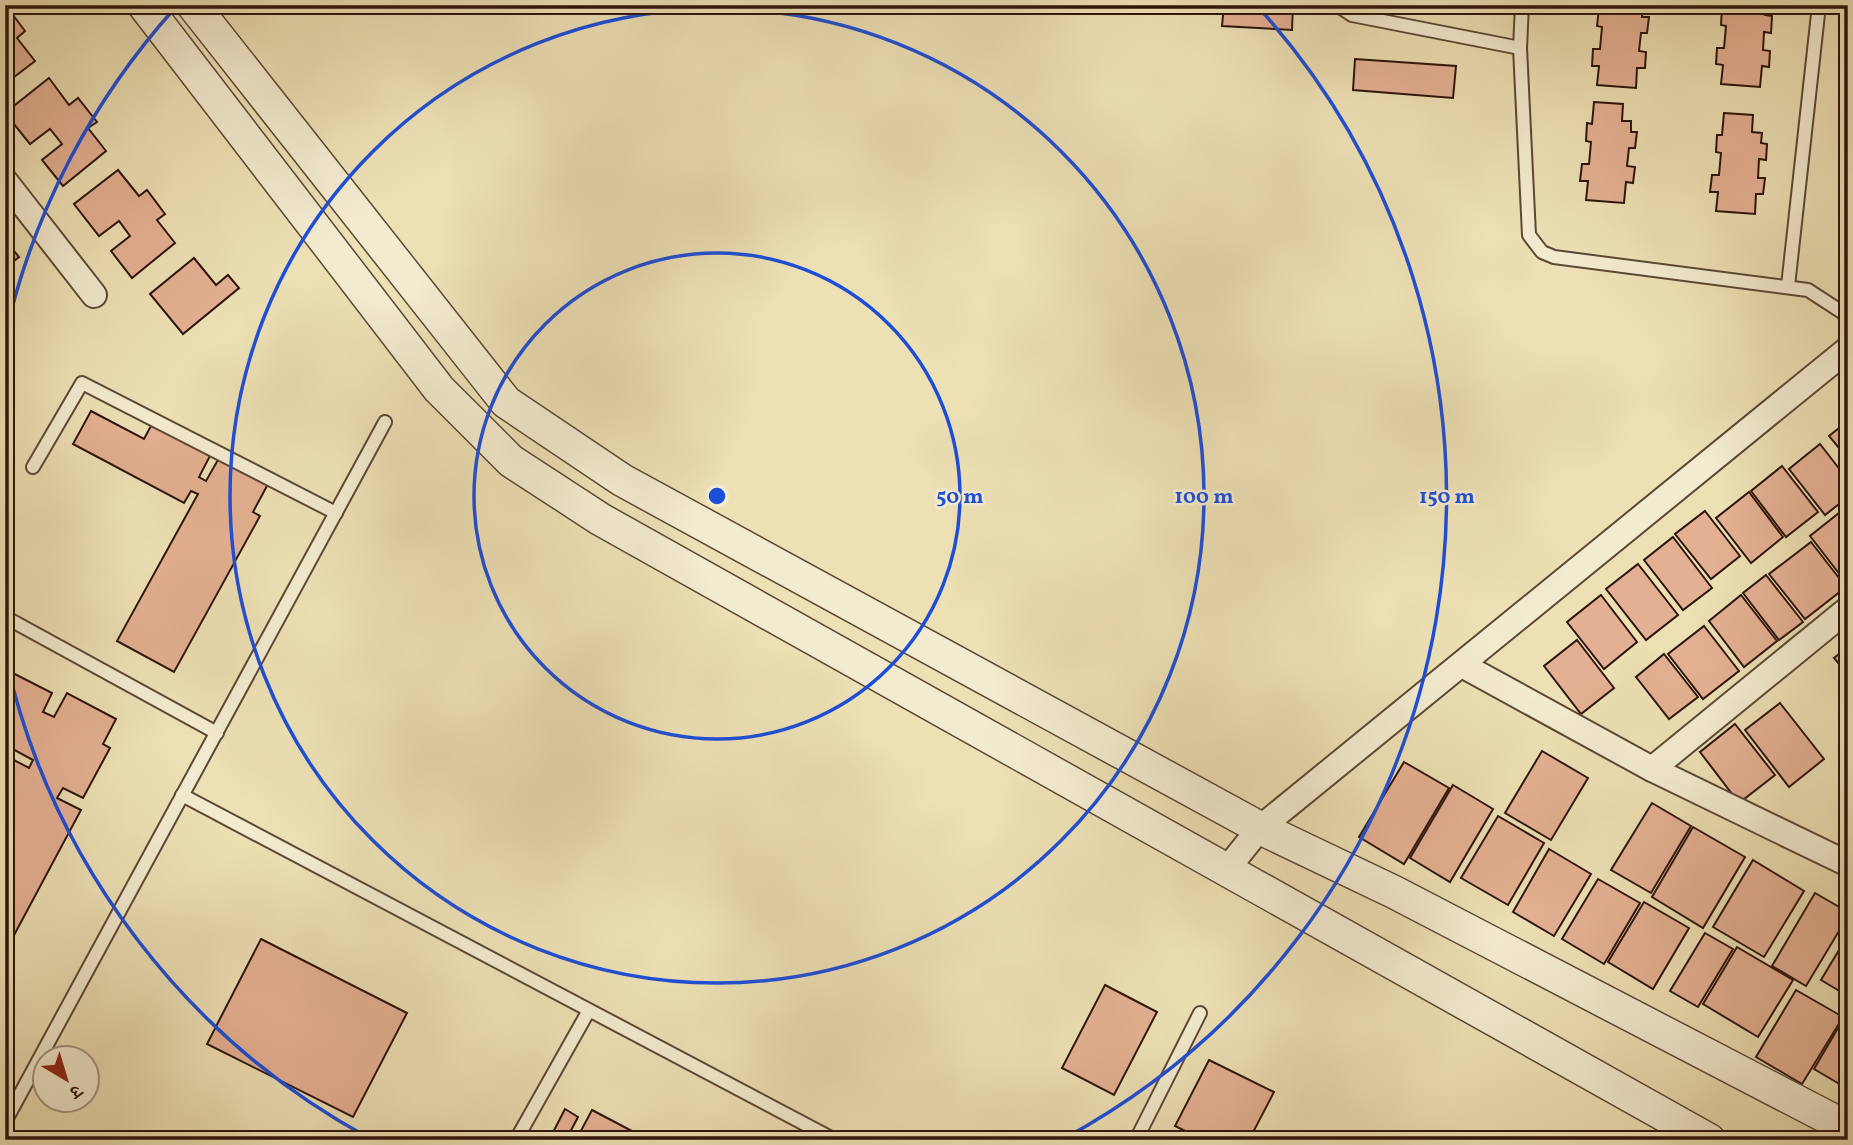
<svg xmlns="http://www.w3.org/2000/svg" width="1853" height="1145" viewBox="0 0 1853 1145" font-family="Vollkorn,'Noto Serif Devanagari',serif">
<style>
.building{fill:#e4b093;stroke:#2d150a;stroke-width:2}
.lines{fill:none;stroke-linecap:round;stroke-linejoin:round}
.service-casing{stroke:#5d4835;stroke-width:16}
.minor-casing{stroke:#5d4835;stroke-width:28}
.tertiary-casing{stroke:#5d4835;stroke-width:35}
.service{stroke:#f3ebcf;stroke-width:12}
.minor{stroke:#f3ebcf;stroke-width:24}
.tertiary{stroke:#f3ebcf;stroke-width:32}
.ring{fill:none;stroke:#1d4ed8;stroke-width:3.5}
.centre{fill:#1d4ed8;stroke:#f3ebcf;stroke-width:3.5}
.ring-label{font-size:21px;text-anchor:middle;font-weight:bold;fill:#1d4ed8;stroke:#f3ebcf;stroke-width:5;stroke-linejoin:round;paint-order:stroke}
</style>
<rect width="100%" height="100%" fill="#ede0b5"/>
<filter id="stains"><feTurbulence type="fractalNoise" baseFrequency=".00286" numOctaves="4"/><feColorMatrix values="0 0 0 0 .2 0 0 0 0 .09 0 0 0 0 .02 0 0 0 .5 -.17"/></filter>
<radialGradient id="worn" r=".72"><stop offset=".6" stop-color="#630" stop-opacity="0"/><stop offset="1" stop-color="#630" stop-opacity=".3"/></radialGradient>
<g class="building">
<path d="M1224 5H1293L1292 30 1222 26Z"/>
<path d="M1604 5 1643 6 1642 17H1649L1647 33H1641L1639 51 1646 52 1645 68H1637L1636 88 1597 85 1599 66H1592L1593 49H1600L1602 27 1597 26 1599 8 1603 9Z"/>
<path d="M1727 5H1766L1765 15 1772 16 1771 33 1764 32 1763 50 1770 51 1769 67 1762 66 1760 87 1721 84 1723 65 1716 64 1717 48H1724L1726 26 1721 25 1722 7Z"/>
<path d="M7 7 25 31 17 38 35 61 5 84Z"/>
<path d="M1355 59 1456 66 1453 98 1353 90Z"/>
<path d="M49 78 69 105 78 98 97 122 88 128 106 151 63 186 42 160 62 144 50 129 30 144 5 113Z"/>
<path d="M1594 102 1623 104 1622 121H1631V132H1637L1635 148H1629L1627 166 1635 167 1633 183 1626 182 1624 203 1586 200 1588 181H1580L1582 164H1589L1591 142 1586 141 1587 123 1592 124Z"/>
<path d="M1724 113 1753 115 1752 132 1762 133 1761 143 1767 144 1766 160 1759 159 1758 178H1765L1763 194H1756L1755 214 1716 211 1718 192H1710L1712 175H1719L1721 153 1716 152 1717 135H1722Z"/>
<path d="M118 170 139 196 147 190 165 214 157 220 175 243 132 278 111 251 130 236 119 221 99 236 74 204Z"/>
<path d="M5 240 19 257 5 268Z"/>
<path d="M194 258 216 285 228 275 239 288 183 334 150 294Z"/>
<path d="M91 411 144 439 153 422 211 454 199 477 206 481 219 458 268 484 253 512 260 516 174 672 117 641 198 494 191 491 184 503 73 444Z"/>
<path d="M1848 421V459L1829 436Z"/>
<path d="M1820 444 1848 480V497L1825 515 1789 469Z"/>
<path d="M1782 466 1818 512 1786 537 1751 491Z"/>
<path d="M1749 492 1783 537 1751 563 1716 518Z"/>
<path d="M1705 511 1740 556 1711 579 1675 534Z"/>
<path d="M1839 513 1848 524V585L1810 536Z"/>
<path d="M1673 537 1712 588 1683 610 1644 560Z"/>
<path d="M1811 542 1846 587 1805 619 1769 574Z"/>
<path d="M1638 564 1678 615 1646 640 1606 589Z"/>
<path d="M1766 575 1803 622 1779 640 1743 593Z"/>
<path d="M1601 595 1637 642 1604 669 1567 622Z"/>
<path d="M1741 595 1777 641 1744 667 1709 621Z"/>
<path d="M1704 626 1739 671 1703 699 1668 654Z"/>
<path d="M1577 640 1614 688 1581 714 1544 666Z"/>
<path d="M1848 647V675L1834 658Z"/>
<path d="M1664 654 1698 697 1669 719 1636 677Z"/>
<path d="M5 669 52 693 43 712 54 717 67 693 116 719 103 744 110 748 83 798 63 788 57 798 81 810 5 952V812L11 801 5 798V778L14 760 29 768 33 760 5 745Z"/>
<path d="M1780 703 1824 759 1789 787 1745 730Z"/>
<path d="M1735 724 1775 775 1739 803 1700 752Z"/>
<path d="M1848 733V749L1840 739Z"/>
<path d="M1542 751 1588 778 1551 840 1505 813Z"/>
<path d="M1404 762 1449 788 1404 864 1359 837Z"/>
<path d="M1453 785 1493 809 1450 882 1410 858Z"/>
<path d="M1652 803 1691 826 1651 893 1611 870Z"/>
<path d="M1498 816 1544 843 1508 905 1461 878Z"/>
<path d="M1693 827 1745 857 1703 928 1652 897Z"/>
<path d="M1549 849 1591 874 1554 936 1513 912Z"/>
<path d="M1753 860 1804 891 1764 957 1713 927Z"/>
<path d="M1598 879 1640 903 1604 964 1562 939Z"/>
<path d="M1815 893 1848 912V916L1806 986 1772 966Z"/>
<path d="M1644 902 1689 928 1653 989 1608 962Z"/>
<path d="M1705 933 1733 949 1698 1007 1670 991Z"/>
<path d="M1848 935V996L1821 980Z"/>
<path d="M261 939 407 1013 353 1117 207 1044Z"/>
<path d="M1737 947 1793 980 1758 1037 1703 1004Z"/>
<path d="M1105 985 1157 1012 1114 1095 1062 1068Z"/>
<path d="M1796 990 1843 1017 1802 1084 1756 1057Z"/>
<path d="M1848 1011V1089L1814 1069Z"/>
<path d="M1209 1060 1274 1092 1249 1140H1203L1175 1126Z"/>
<path d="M565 1109 578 1117 566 1140H549Z"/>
<path d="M592 1110 649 1140H576Z"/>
</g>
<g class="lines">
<defs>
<g id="service">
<path d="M1337 5 1352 15 1520 48"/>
<path d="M1522 5 1520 48 1529 235 1542 252 1554 257 1808 290 1848 316"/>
<path d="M1788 286 1819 5"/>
<path d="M33 467 82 383 336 513"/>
<path d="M5 617 217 733"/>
<path d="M182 795 835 1140"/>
<path d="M5 1122 385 422"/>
<path d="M516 1140 588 1012"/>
<path d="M1136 1140 1200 1013"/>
</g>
<g id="minor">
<path d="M5 181 94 295"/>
<path d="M1462 665 1652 769 1848 864"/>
<path d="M1652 769 1848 609"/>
<path d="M1227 869 1260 828 1848 349"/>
</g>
<g id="tertiary">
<path d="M144 5 439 389 511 461 600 519 1709 1140"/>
<path d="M193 5 506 402 622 480 1260 828 1394 892 1848 1128"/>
</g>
</defs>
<use href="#service" class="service-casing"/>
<use href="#minor" class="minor-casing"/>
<use href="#tertiary" class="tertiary-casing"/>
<use href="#service" class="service"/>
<use href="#minor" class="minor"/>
<use href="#tertiary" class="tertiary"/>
</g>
<g class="ring">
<circle cx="717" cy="496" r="243"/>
<circle cx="717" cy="496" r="487"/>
<path d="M369 1138A730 730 0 0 1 6 660M6 332A730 730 0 0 1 175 8M1259 8A730 730 0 0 1 1065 1138"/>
</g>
<circle cx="717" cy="496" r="10" class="centre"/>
<g class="ring-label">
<text x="960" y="503">50 m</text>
<text x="1204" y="503">100 m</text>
<text x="1447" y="503">150 m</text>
</g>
<rect width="1853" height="1145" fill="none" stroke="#ede0b5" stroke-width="28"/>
<rect x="7" y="7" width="1839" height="1131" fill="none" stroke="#2d150a" stroke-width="3.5"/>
<rect x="14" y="14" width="1825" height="1117" fill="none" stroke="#2d150a" stroke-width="2"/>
<g transform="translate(66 1079) rotate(142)"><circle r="33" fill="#f3ebcf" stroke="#a49580" stroke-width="2"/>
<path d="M0-5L12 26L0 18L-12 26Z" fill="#8f2418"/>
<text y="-10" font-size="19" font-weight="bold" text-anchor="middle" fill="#2d150a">उ</text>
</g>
<rect width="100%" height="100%" filter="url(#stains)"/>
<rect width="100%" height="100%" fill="url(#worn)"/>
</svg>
